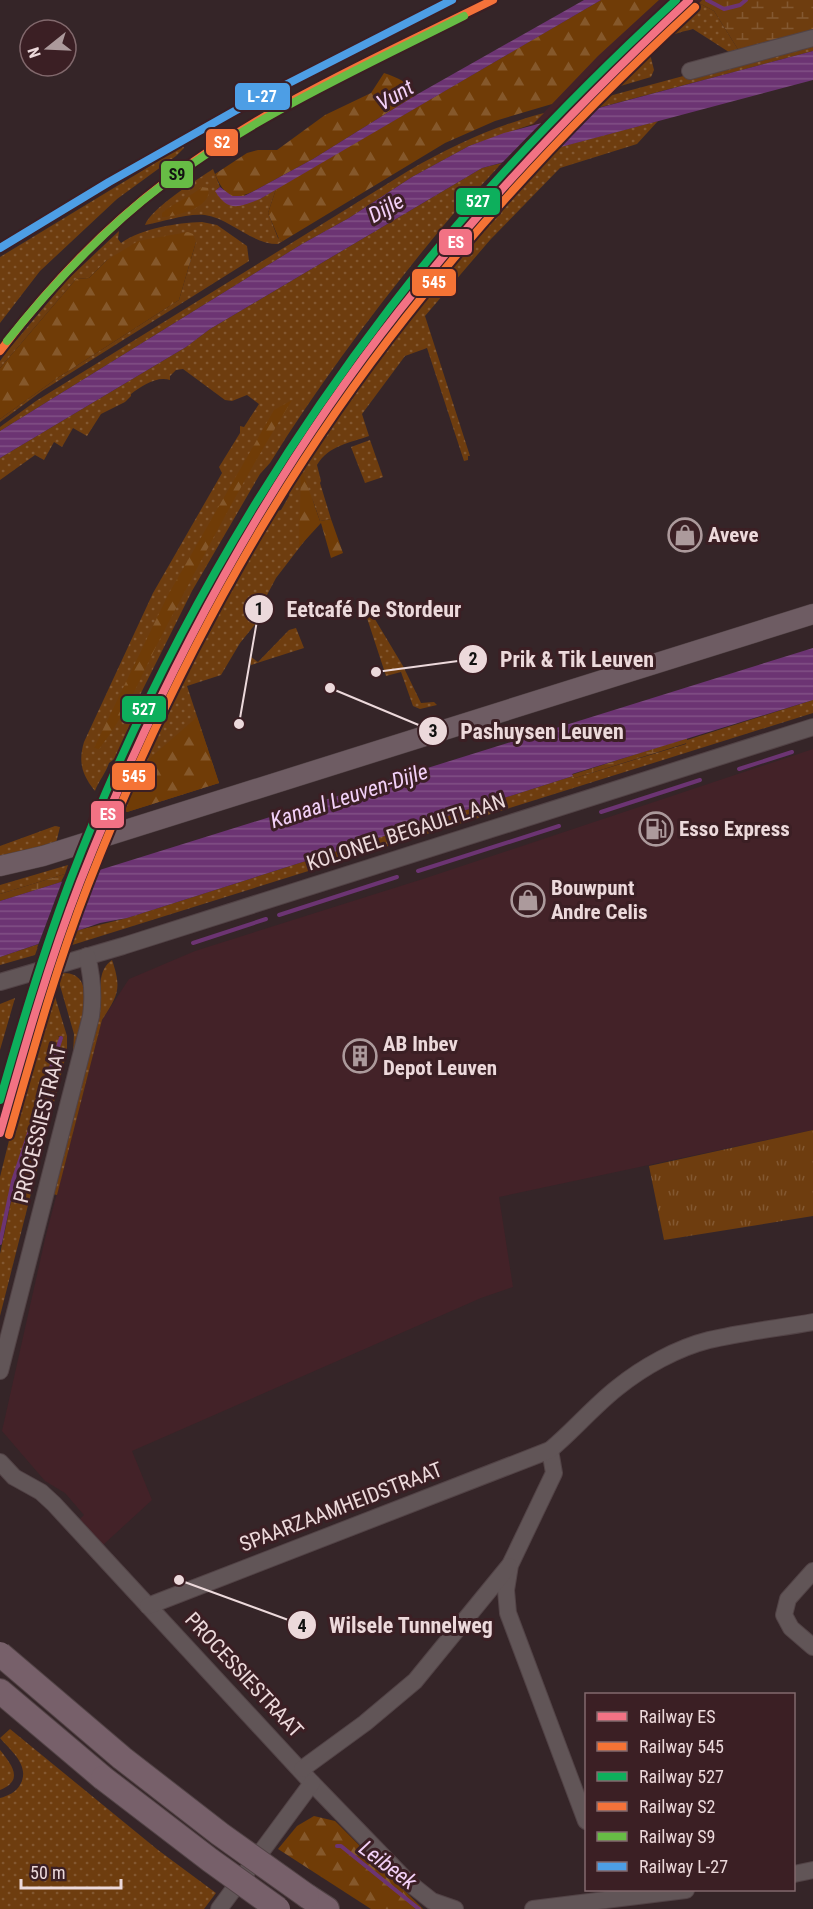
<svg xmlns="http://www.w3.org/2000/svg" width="813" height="1909" viewBox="0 0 813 1909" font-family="'Roboto Condensed',sans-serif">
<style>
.built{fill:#432228}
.grass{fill:url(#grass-dots)}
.forest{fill:url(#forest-firs)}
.wetland{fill:url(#wetland-marsh)}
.park{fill:url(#park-tufts)}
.water{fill:url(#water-rules)}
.pier{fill:#352528}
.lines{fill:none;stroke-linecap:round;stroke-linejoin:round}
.stream{stroke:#6c3473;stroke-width:4}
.minor-casing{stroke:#524346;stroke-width:18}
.major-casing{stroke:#524346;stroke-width:21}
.highway-casing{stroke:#524346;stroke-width:26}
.minor{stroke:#615557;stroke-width:16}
.major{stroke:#6e5c63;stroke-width:20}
.highway{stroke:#77606a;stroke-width:24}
.highway-bridge-casing{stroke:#524346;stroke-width:26;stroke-linecap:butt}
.highway-bridge{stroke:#77606a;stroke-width:24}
.rail-1-casing{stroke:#3b1f24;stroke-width:12}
.rail-2-casing{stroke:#3b1f24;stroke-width:12}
.rail-3-casing{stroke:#3b1f24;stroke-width:12}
.rail-4-casing{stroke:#3b1f24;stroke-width:12}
.rail-5-casing{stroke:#3b1f24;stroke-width:12}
.rail-6-casing{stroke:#3b1f24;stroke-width:12}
.rail-1{stroke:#f27284;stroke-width:8}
.rail-2{stroke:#f57335;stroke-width:8}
.rail-3{stroke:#0daf5c;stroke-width:8}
.rail-4{stroke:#f4723a;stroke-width:8}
.rail-5{stroke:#67bc45;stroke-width:8}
.rail-6{stroke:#4d9ee5;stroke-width:8}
.labels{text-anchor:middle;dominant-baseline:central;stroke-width:6;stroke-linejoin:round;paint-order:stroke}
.poi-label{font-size:21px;font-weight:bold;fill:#ecd9db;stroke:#3b1f24;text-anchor:start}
.street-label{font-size:21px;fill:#ecd9db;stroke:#3b1f24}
.water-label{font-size:22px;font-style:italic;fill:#f3d1f8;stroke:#3b1f24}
.leader{fill:none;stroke:#ecd9db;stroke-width:2}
.callout-dot{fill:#ecd9db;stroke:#3b1f24;stroke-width:2}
.mark-label{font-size:18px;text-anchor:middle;font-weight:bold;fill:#111}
.callout-label{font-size:22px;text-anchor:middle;font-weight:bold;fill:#ecd9db;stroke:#3b1f24;stroke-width:6;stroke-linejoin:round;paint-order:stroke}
.line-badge{stroke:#3b1f24;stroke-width:2}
.badge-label{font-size:16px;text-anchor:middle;font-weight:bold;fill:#fff}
.pale-badge-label{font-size:16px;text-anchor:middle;font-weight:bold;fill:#111}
</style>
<defs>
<pattern id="grass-dots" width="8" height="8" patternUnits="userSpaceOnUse" patternTransform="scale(1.5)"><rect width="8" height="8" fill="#6e3d0f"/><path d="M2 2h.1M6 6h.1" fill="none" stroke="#835831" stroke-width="1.8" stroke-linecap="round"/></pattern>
<pattern id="forest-firs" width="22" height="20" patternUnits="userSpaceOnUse" patternTransform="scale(1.5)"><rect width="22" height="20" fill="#703c07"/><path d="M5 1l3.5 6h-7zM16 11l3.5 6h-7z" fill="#85582b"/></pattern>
<pattern id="wetland-marsh" width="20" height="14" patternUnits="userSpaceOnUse" patternTransform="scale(1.5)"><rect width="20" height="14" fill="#6e3d0f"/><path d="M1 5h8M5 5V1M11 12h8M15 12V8" fill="none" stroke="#835831"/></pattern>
<pattern id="park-tufts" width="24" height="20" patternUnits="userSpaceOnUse" patternTransform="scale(1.5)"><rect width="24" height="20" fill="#6e3d0f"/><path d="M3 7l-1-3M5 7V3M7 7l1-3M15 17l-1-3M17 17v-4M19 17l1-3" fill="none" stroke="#835831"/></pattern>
<pattern id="water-rules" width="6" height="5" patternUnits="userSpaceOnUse" patternTransform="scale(1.5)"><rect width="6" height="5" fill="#6c3473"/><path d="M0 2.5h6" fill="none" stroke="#815186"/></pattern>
</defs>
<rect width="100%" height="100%" fill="#352528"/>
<g class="built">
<path d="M659 0H702L649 48 583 112 531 126 598 56Z"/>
<path d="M813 749V1130L499 1197 513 1287 481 1298 132 1451 152 1500 103 1545 80 1519 84 1515 65 1493 45 1481 2 1431 45 1239 102 1020 129 979 195 951 426 878Z"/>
</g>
<g class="grass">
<path d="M699 3 714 11 739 51 732 54 693 29C675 34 658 36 650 54L654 70 651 77 607 90Z"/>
<path d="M813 41V51L586 111 598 99Z"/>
<path d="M544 113 533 124 469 146 412 177 349 218 302 244 0 431V427L36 401 408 171C454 145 492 127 544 113Z"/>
<path d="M658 121 637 144 560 168 490 240 425 316 470 456H468V460L464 461 427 348 405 356 362 414 369 436C350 443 329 445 317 465L321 481 320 483 331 519 320 521 312 498 319 522 276 578 258 612 262 616 240 643 221 675 187 686 219 783 127 812 121 807 134 772 131 771 161 710 169 702 220 604 273 512 281 510 289 496 288 490C347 392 418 300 493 214L495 207 548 150Z"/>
<path d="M183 146 184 148 176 156 117 199 40 271 0 323V257Z"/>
<path d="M502 163 476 191 470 194C398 279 329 368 270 463L260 474 192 591 129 717 130 725 117 757 109 763C106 773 99 780 95 791 82 775 78 762 84 742L153 593 222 473 219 467 240 433V426L244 427 259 404 247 395 232 401 225 400 183 369 176 370 170 376V380C156 376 142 386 131 394V396L125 402 101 414 87 436 73 428 62 447 54 442 44 460 35 455 0 480V458L186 347 210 329 482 168Z"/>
<path d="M213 169 220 187 217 189 260 199 276 189 268 213 278 238 283 241 278 244C251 244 231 219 205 215 186 213 163 222 145 225 151 208 197 180 213 169Z"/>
<path d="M202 222 217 225 247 246 249 261 42 391 0 422V419L56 379 179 300 196 242 107 260 89 278 76 279 0 368V361L8 350 66 281 119 231 118 239 121 243C143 228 176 223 202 222Z"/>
<path d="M370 440 383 477 365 483 351 447Z"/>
<path d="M370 611 403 666 421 703 434 702 437 705 420 709 413 706 401 672 386 676 367 618Z"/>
<path d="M296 628 304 648 251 665 249 660 251 657 258 662 289 630Z"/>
<path d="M813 700V713L69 946 75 931 127 918 573 776 575 778 686 744 687 740Z"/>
<path d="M55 826 60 827 56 843 0 858V846Z"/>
<path d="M68 865 65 874 0 894V885Z"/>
<path d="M39 944 35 955 0 965V957Z"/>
<path d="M112 960C122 989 118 995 102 1020L57 1195 53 1194 100 1001C101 985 98 970 112 960Z"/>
<path d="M64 973C101 973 79 1034 73 1054L74 1034 57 975Z"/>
<path d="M53 990 67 1036V1051L0 1316V1254L12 1197 27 1146 63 1037 58 1036 60 1038 18 1165 0 1239V1177L35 1035H37Z"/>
<path d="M15 998 0 1050V1004Z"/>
<path d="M10 1729 158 1850 216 1893 204 1909H0V1798C8 1796 16 1792 20 1785 31 1766 11 1751 0 1738Z"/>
<path d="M0 1750C11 1764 25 1780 0 1790Z"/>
</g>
<g class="forest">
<path d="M601 0H659L598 56 552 104 495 121 445 143 283 241 279 239 268 213 276 189Z"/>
<path d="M384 73C398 78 409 82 416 95L313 159 254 191C233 201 224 196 215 174L247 153 258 150H277L325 115 371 93Z"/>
<path d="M202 187 208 188C214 207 175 217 162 217V213C176 201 189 198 202 187Z"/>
<path d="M188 232 193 234 196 242 179 300 56 379 0 419V368L76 279 89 278 107 260 138 241Z"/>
<path d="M292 400C245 476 204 555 163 633 142 673 127 714 99 749L94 748 168 595 274 410Z"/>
<path d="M301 468 320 521 331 519 343 553 331 558 321 523 299 547Z"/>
<path d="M197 717 219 783 127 812 121 807 134 772Z"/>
<path d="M314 1816 335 1821 423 1909H371L278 1849 297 1826Z"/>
</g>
<g class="wetland">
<path d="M702 0H813V31L739 51 714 11 699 3Z"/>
<path d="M687 738V743L575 778 571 775Z"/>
<path d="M65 874 61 882 0 901V894Z"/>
</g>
<path class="park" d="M813 1130V1216L664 1240 649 1166Z"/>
<g class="water">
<path d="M584 0H601L260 199C239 207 229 213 215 191L220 187 232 196H244L254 191 313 159 416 95Z"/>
<path d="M813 51V80L482 168 210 329 186 347 0 458V431L302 244 349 218 412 177 469 146 504 133Z"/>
<path d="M813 648V700L572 774 573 776 127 918 100 923 0 957V901Z"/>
</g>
<g class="pier">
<path d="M590 107 544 154 498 167 545 119Z"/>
<path d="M98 868 73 935 37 948 63 879Z"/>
</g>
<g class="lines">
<g class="stream">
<path d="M707 0 724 9 740 5 746 0"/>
<path d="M739 769 792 752"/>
<path d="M601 812 700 780"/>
<path d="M418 871 559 826"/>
<path d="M279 915 397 877"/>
<path d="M193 943 266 919"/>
<path d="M0 1243 13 1181 61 1038"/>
<path d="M337 1846H341L419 1909"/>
</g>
<defs>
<g id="minor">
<path d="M690 71 813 38"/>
<path d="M0 982 123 946 813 727"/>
<path d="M0 1371 91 1016C94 995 92 976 87 956"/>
<path d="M550 1450 554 1473 510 1565 506 1590 508 1613 586 1821"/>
<path d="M0 1462 14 1477 41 1492 54 1504 312 1783 408 1882 432 1901 455 1909"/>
<path d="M813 1571 788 1599 784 1615 791 1628 813 1647"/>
<path d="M148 1606 550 1450C573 1431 593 1407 617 1388 643 1367 677 1348 709 1340 743 1332 779 1328 813 1322"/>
<path d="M302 1769 365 1723 415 1681 509 1566"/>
<path d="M794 1874 813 1870"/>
<path d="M219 1909 312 1783"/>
<path d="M533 1909 686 1890"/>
</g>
<path id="major" d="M0 866 43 856 813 614"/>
<g id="highway">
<path d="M0 1691 103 1778"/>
<path d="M307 1896 327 1909"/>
</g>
</defs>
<use href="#minor" class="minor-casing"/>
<use href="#major" class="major-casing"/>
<use href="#highway" class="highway-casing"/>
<use href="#minor" class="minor"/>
<use href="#major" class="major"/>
<use href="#highway" class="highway"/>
<defs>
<g id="highway-bridge">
<path d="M0 1654 122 1758 220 1834 307 1896"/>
<path d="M103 1778 210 1860 278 1909"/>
</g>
</defs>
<use href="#highway-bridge" class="highway-bridge-casing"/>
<use href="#highway-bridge" class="highway-bridge"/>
<defs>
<path id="rail-1" d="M0 1133C24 1049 48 964 80 882 160 679 264 483 399 311 487 199 585 97 689 0"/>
<path id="rail-2" d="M9 1135C33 1051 56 967 88 885 167 683 272 487 406 317 494 205 591 103 695 7"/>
<path id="rail-3" d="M0 1100C21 1026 43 953 70 881 148 676 257 482 390 308 475 197 573 95 676 0"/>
<path id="rail-4" d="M0 351C49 286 103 229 168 180 267 105 382 55 493 0"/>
<path id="rail-5" d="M7 341C53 284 103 230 161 186 254 116 361 68 464 16"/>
<path id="rail-6" d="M0 248 109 182 240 108 452 0"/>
</defs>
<use href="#rail-1" class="rail-1-casing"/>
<use href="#rail-2" class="rail-2-casing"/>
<use href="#rail-3" class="rail-3-casing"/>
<use href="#rail-4" class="rail-4-casing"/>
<use href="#rail-5" class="rail-5-casing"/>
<use href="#rail-6" class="rail-6-casing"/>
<use href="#rail-1" class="rail-1"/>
<use href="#rail-2" class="rail-2"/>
<use href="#rail-3" class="rail-3"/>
<use href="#rail-4" class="rail-4"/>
<use href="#rail-5" class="rail-5"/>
<use href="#rail-6" class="rail-6"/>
</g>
<defs>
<symbol id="shop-ring" viewBox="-11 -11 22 22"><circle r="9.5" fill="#3b1f24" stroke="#ac9a9c" stroke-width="1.5"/><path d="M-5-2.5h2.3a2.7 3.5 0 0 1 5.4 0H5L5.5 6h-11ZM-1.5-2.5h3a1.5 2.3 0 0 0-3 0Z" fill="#ac9a9c"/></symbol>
<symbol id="fuel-ring" viewBox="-11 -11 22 22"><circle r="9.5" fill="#3b1f24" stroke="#ac9a9c" stroke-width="1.5"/><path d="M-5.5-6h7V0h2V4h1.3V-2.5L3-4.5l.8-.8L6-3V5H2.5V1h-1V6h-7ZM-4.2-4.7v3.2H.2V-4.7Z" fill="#ac9a9c"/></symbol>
<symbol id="building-ring" viewBox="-11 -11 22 22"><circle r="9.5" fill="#3b1f24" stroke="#ac9a9c" stroke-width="1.5"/><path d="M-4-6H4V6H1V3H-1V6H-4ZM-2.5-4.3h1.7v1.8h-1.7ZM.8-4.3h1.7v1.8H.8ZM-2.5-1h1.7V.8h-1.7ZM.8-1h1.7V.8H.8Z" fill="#ac9a9c"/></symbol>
</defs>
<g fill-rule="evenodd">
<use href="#shop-ring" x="666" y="516" width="38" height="38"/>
<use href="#fuel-ring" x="637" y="810" width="38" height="38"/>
<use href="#shop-ring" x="509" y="881" width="38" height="38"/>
<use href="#building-ring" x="341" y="1037" width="38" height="38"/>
</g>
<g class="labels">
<g class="poi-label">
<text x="708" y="535">Aveve</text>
<text x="679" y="829">Esso Express</text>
<text x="551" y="888">Bouwpunt<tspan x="551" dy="24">Andre Celis</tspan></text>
<text x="383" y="1044">AB Inbev<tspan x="383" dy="24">Depot Leuven</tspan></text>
</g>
<g class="street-label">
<text transform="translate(406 832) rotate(-18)">KOLONEL BEGAULTLAAN</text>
<text transform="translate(40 1124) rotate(-76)">PROCESSIESTRAAT</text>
<text transform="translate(341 1507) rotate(-21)">SPAARZAAMHEIDSTRAAT</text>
<text transform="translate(244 1675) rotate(47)">PROCESSIESTRAAT</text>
</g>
<g class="water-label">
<text transform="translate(395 95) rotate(-30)">Vunt</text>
<text transform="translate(386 208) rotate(-29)">Dijle</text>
<text transform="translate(349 796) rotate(-18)">Kanaal Leuven-Dijle</text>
<text transform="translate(388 1865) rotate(37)">Leibeek</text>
</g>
</g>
<path class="leader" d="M239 724L259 609M376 672L473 659M330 688L433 731M179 1580L302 1625"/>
<g class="callout-dot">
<circle cx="239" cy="724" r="6"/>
<circle cx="376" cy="672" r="6"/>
<circle cx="330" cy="688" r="6"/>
<circle cx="179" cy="1580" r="6"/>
<circle cx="259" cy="609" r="15"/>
<circle cx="473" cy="659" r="15"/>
<circle cx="433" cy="731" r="15"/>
<circle cx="302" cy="1625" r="15"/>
</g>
<g class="mark-label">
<text x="259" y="615">1</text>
<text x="473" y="665">2</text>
<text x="433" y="737">3</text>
<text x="302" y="1632">4</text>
</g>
<g class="callout-label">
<text x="374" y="617">Eetcafé De Stordeur</text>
<text x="577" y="667">Prik &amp; Tik Leuven</text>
<text x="542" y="739">Pashuysen Leuven</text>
<text x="411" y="1633">Wilsele Tunnelweg</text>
</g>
<g class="line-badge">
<rect x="234" y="82" width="57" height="29" rx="6" fill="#4d9ee5"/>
<rect x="205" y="128" width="34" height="29" rx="6" fill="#f4723a"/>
<rect x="160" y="160" width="34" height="29" rx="6" fill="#67bc45"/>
<rect x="455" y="187" width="46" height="29" rx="6" fill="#0daf5c"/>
<rect x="438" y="228" width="35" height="28" rx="6" fill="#f27284"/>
<rect x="411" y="268" width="46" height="29" rx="6" fill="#f57335"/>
<rect x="121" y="695" width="46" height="28" rx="6" fill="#0daf5c"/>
<rect x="111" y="762" width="45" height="29" rx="6" fill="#f57335"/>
<rect x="90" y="800" width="35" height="29" rx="6" fill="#f27284"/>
</g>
<g class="badge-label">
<text x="262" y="102">L-27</text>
<text x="222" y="148">S2</text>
<text x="478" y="207">527</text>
<text x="456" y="248">ES</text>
<text x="434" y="288">545</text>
<text x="144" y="715">527</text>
<text x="134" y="782">545</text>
<text x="108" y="820">ES</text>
</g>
<g class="pale-badge-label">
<text x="177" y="180">S9</text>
</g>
<rect x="585" y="1693" width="210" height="198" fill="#3b1f24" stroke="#82696d" stroke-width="1.5"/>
<rect x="597" y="1712" width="30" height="9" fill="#f27284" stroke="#82696d" stroke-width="1.5"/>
<text x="639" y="1723" font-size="18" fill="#ecd9db">Railway ES</text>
<rect x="597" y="1742" width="30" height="9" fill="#f57335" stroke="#82696d" stroke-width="1.5"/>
<text x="639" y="1753" font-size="18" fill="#ecd9db">Railway 545</text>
<rect x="597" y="1772" width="30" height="9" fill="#0daf5c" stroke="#82696d" stroke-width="1.5"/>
<text x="639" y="1783" font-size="18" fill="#ecd9db">Railway 527</text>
<rect x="597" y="1802" width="30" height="9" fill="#f4723a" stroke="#82696d" stroke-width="1.5"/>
<text x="639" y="1813" font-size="18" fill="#ecd9db">Railway S2</text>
<rect x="597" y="1832" width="30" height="9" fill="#67bc45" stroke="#82696d" stroke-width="1.5"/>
<text x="639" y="1843" font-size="18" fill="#ecd9db">Railway S9</text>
<rect x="597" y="1862" width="30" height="9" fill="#4d9ee5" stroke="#82696d" stroke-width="1.5"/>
<text x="639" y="1873" font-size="18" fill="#ecd9db">Railway L-27</text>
<g transform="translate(48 48) rotate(252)"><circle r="28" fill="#3b1f24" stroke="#82696d" stroke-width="1.5"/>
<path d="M0-4.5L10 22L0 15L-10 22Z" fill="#ac9a9c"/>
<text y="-9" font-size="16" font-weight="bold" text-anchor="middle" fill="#ecd9db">N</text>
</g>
<path d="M21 1879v9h100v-9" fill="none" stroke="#ecd9db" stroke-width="3"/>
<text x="30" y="1879" font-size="18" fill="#ecd9db" stroke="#3b1f24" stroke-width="4.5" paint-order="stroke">50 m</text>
</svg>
